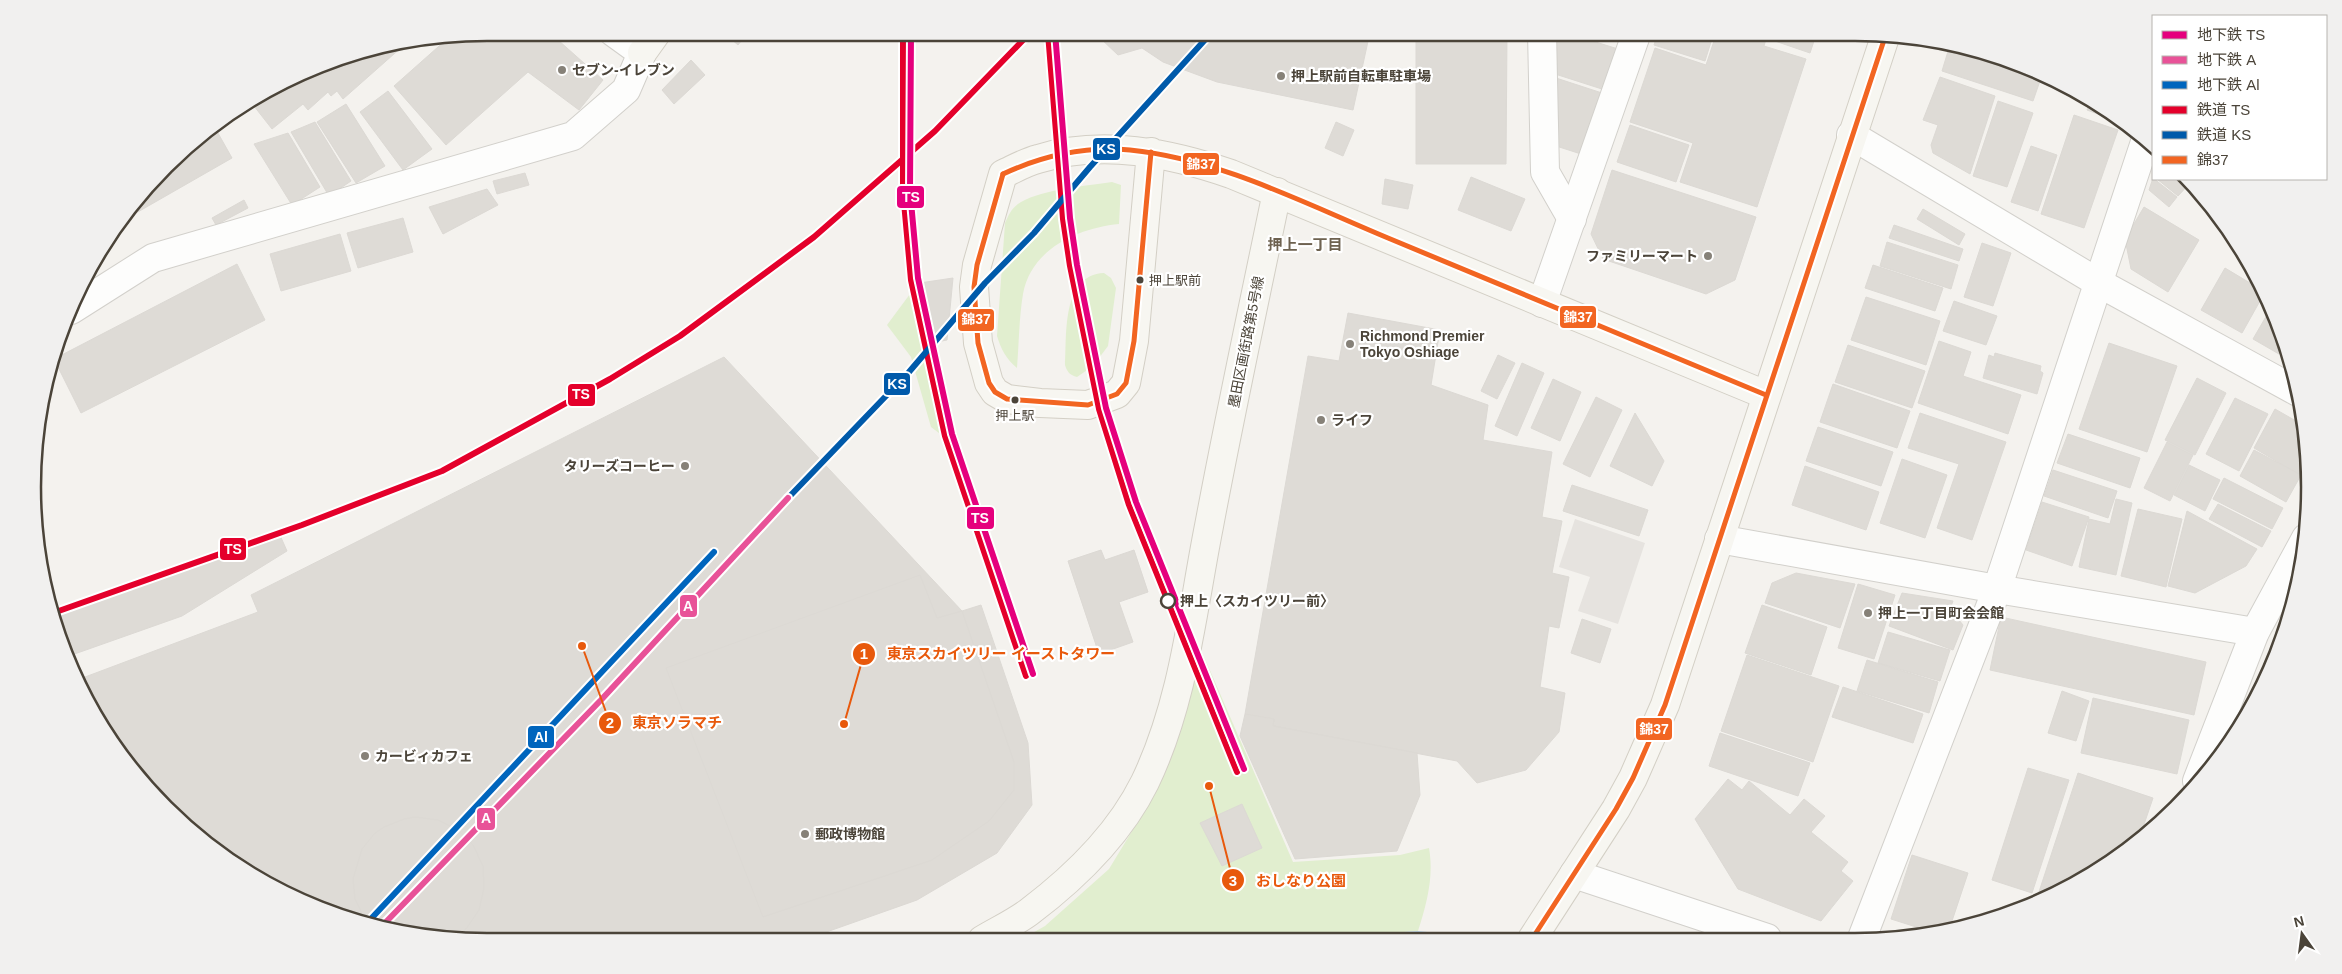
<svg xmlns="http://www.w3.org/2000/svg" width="2342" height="974" viewBox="0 0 2342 974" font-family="Arial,'Noto Sans JP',sans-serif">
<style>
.green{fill:#e1eecf}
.parking{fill:#e6e3df}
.water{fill:#c0ddf1}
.pier{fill:#f4f2ee}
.building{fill:#dedbd6;stroke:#dcd9d4}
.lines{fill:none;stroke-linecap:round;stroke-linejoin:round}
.street-casing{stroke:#d2d0cb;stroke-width:30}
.secondary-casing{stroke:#d3cfc5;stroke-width:30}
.street{stroke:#fdfdfc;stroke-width:28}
.secondary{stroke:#f7f6f1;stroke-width:28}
.bus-1-casing{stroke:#fff;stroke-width:9}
.bus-1{stroke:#f26522;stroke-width:5}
.rail-1-casing{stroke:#fff;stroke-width:10}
.rail-2-casing{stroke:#fff;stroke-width:10}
.rail-1{stroke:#e4002b;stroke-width:6}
.rail-2{stroke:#005aaa;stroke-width:6}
.metro-1-casing{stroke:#fff;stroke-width:10}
.metro-2-casing{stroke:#fff;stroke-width:10}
.metro-3-casing{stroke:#fff;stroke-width:10}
.metro-1{stroke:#e5007d;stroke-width:6}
.metro-2{stroke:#e85298;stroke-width:6}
.metro-3{stroke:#0065bd;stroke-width:6}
.poi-dot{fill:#868178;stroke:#fff;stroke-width:2}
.bus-dot{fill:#4b4439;stroke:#fff;stroke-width:2}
.stop-dot{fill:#fff;stroke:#4b4439;stroke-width:2.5}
.labels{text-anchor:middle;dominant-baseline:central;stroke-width:4.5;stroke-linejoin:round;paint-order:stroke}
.bus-label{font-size:13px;fill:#4b4439;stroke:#fff;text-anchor:start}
.poi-label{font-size:14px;font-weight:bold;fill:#4b4439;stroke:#fff;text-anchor:start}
.street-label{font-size:14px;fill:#4b4439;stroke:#fff}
.stop-label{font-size:14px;font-weight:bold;fill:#4b4439;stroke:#fff;text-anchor:start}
.neighbourhood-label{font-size:15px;font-weight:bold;fill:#6e6250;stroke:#fff}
.rim{fill:none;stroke:#4b4439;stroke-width:2.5}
.leader{fill:none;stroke:#e8590c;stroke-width:2}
.callout-dot{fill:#e8590c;stroke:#fff;stroke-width:2}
.mark-label{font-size:15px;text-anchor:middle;font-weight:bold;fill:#fff}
.callout-label{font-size:15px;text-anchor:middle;font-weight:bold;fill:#e8590c;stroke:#fff;stroke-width:4.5;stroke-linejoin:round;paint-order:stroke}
.line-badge{stroke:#fff;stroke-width:2}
.badge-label{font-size:14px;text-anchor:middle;font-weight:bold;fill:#fff}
</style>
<rect width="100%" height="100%" fill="#f4f2ee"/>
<g class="green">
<path d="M1112 182 1121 185 1119 224C1078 228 1031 249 1023 294 1019 318 1019 344 1017 368 1006 359 1001 349 997 336L1005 223C1009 214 1012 207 1021 202 1044 189 1086 186 1112 182Z"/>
<path d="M1104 273 1111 278 1116 288 1108 346 1093 366 1077 377C1070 375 1067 372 1065 365 1067 336 1061 275 1104 273Z"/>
<path d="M910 294 959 439 943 436 931 427 911 357 887 325Z"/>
<path d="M1202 652 1293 862 1400 855 1429 848C1434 876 1427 903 1418 931L1311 939 1020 940 1045 926 1109 869 1149 803 1166 769Z"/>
</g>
<path class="parking" d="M1575 519 1645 543 1618 624 1578 611 1590 577 1559 567Z"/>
<path class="water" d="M1418 931 1494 939H1311L1320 938Z"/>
<path class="pier" d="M1415 932 1494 939H1415Z"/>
<g class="building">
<path d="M487 32H549L603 80 579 110 528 72 446 145 394 86 447 39Z"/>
<path d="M723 32H748L738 45Z"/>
<path d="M1100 32H1370L1353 110 1217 82 1163 62 1142 48 1118 55 1099 37Z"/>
<path d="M1416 32H1507L1506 164H1416Z"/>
<path d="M1551 32H1564L1618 49 1605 90 1552 73Z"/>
<path d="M1571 32H1592L1590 39Z"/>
<path d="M1658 32H1714L1705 61 1654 45Z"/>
<path d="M1717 32H1768L1764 46 1806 59 1757 207 1680 182 1693 143 1630 122 1655 48 1706 65Z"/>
<path d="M1772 32H1817L1810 53 1769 39Z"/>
<path d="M403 46 343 99 337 91 331 96 328 92 308 110 303 104 272 129 250 101 260 93 341 57Z"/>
<path d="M1949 48 2001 57 2042 75 2033 101 1942 71Z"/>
<path d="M691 60 705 75 674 104 662 90Z"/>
<path d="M1553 77 1602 93 1581 154 1550 144Z"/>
<path d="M1940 77 1995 96 1970 174 1933 153 1931 145 1938 125 1923 120Z"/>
<path d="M388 91 432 149 403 170 360 112Z"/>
<path d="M2091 100 2118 119 2117 121 2087 110Z"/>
<path d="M1998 101 2033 113 2007 187 1973 176Z"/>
<path d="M346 104 385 166 356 183 317 122Z"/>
<path d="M2074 115 2118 130 2084 228 2041 214Z"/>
<path d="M315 122 351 181 329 196 291 132Z"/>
<path d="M1336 122 1354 130 1343 156 1325 148Z"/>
<path d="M1630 125 1689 145 1676 182 1617 162Z"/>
<path d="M214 126 232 158 129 217 188 145Z"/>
<path d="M288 133 320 187 292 205 254 144Z"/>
<path d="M2031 146 2057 155 2038 211 2011 202Z"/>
<path d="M1612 170 1756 217 1735 280 1706 294 1603 259 1591 234Z"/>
<path d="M525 173 529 185 497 194 493 181Z"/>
<path d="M1471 177 1525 199 1511 231 1458 210Z"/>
<path d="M2153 178 2177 197 2169 207 2149 190Z"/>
<path d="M1385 179 1413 185 1408 209 1382 204Z"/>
<path d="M2157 179H2186L2190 183 2178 196Z"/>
<path d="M487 189 498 205 443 234 429 207Z"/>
<path d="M244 200 248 208 216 225 212 218Z"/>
<path d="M2144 207 2199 240 2168 292 2131 269 2125 239Z"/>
<path d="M1923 209 1965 234 1959 245 1917 219Z"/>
<path d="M403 218 413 252 358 268 347 233Z"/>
<path d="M1894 225 1963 249 1959 261 1889 238Z"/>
<path d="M340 234 351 271 281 291 270 254Z"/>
<path d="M1887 242 1958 265 1951 289 1880 266Z"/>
<path d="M1982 243 2011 253 1993 306 1964 297Z"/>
<path d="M237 264 265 320 81 413 54 359Z"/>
<path d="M1873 265 1943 288 1935 311 1865 288Z"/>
<path d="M2225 268 2265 292 2242 333 2201 310Z"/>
<path d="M953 278 947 340 926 344 921 313H918L913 284Z"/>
<path d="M1866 297 1940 321 1926 365 1851 340Z"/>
<path d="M1954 301 1997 316 1986 345 1943 331Z"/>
<path d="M2271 308 2285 344 2279 354 2253 339Z"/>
<path d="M1348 313 1440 330 1431 385 1488 405 1483 440 1552 452 1542 517 1562 521 1552 573 1569 577 1559 628 1549 626 1540 687 1565 693 1559 732 1526 770 1477 783 1457 761 1273 726 1274 719 1245 714 1308 356 1339 361Z"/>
<path d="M1939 341 1971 352 1963 376 2021 395 2008 434 1918 403Z"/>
<path d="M2109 343 2177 366 2147 452 2079 429Z"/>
<path d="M1848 345 1925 371 1912 408 1835 382Z"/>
<path d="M1995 353 2041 366 2040 371 2043 373 2037 394 1983 378 1989 355 1994 357Z"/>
<path d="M1498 355 1515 363 1497 399 1481 391Z"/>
<path d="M724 357 962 611 981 605 1028 743 1032 805 997 853 917 900 801 941 487 942 341 917 210 847 109 739 77 680 258 612 251 595Z"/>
<path d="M1522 363 1544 373 1517 436 1495 426Z"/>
<path d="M2197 378 2226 393 2195 455 2165 440Z"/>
<path d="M1553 379 1581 392 1560 441 1531 428Z"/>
<path d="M1833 384 1910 411 1897 448 1820 422Z"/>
<path d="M1596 397 1622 410 1590 477 1563 464Z"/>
<path d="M2235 398 2268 414 2239 471 2206 454Z"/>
<path d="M2275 409 2303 425 2308 461 2300 475 2254 448Z"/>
<path d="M1635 413 1664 461 1652 486 1610 466Z"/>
<path d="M1920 413 2006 442 1972 540 1937 528 1959 464 1908 448Z"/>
<path d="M1818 427 1893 452 1881 486 1806 461Z"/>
<path d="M2068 434 2140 458 2130 488 2057 463Z"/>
<path d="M2167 442 2193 455 2170 501 2144 488Z"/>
<path d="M2254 450 2301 475 2286 502 2240 476Z"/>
<path d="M1902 459 1947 475 1925 538 1880 523Z"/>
<path d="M2189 465 2220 480 2205 511 2174 495Z"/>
<path d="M1805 466 1879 492 1866 530 1792 505Z"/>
<path d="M2053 470 2117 491 2108 518 2044 496Z"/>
<path d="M2224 478 2283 508 2272 529 2213 499Z"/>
<path d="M1572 485 1648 510 1639 536 1563 511Z"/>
<path d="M2116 499 2132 503 2116 575 2079 567 2089 519 2110 524Z"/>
<path d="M2042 502 2089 517 2072 566 2026 550Z"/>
<path d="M2218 504 2271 531 2262 547 2209 519Z"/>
<path d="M2138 509 2182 519 2166 587 2121 576Z"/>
<path d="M2187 511 2257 549 2246 566 2195 593 2168 586Z"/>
<path d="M279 533 287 551 182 616 66 657 53 616Z"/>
<path d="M1101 550 1105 560 1134 550 1148 592 1119 602 1133 642 1099 654 1068 561Z"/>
<path d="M1796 573 1855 584 1840 628 1765 603 1772 583Z"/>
<path d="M920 575 937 618 962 611 1014 762V790L989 821 932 860 763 917 666 668Z"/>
<path d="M1858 584 1895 595 1874 659 1838 648Z"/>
<path d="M1902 593 1953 601 1950 609 1963 625 1953 650 1889 626Z"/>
<path d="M1762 605 1827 627 1811 675 1745 653Z"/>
<path d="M2001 617 2206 662 2194 715 1990 670Z"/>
<path d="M1582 619 1611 629 1600 663 1571 653Z"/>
<path d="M1888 632 1950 650 1940 681 1878 663Z"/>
<path d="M1747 655 1839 686 1813 762 1721 731Z"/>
<path d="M1867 660 1938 682 1929 713 1857 691Z"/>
<path d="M1843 687 1923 714 1913 743 1832 717Z"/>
<path d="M2062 691 2089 701 2076 741 2048 733Z"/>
<path d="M2093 698 2189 720 2177 774 2081 753Z"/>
<path d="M1245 714 1274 719 1273 726 1417 753 1420 795 1397 851 1295 859 1240 736Z"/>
<path d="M1720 733 1810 763 1798 796 1709 766Z"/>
<path d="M2028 768 2069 780 2032 893 1992 880Z"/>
<path d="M2078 773 2153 798 2139 839 2056 895 2036 901Z"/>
<path d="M1728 779 1742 790 1749 781 1790 815 1804 799 1825 816 1811 832 1848 862 1841 871 1853 881 1821 921 1738 889 1695 819Z"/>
<path d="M1242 804 1262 848 1222 866 1200 823Z"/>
<path d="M415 817 438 820 458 830 473 845 483 866 484 888 479 910 466 929 456 936 366 922 355 899 353 879 362 849 375 833 384 827 404 819Z"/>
<path d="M1912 855 1968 873 1950 927 1932 932 1891 919Z"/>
</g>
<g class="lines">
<defs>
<g id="street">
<path d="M1542 32 1545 172 1572 219"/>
<path d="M1851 135 2099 283 2298 392"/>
<path d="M1542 303 1637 32"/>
<path d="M71 310 153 258 573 136 626 90 642 53 613 32"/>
<path d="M1719 539 1997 589 2255 632"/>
<path d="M2197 781 2255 632 2306 538"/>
<path d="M1574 874 1767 938"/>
<path d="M1862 938 1997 589 2146 139"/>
</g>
<g id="secondary">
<path d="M642 53 657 32"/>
<path d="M1151 152 1134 341 1126 383 1117 394 1088 405 1040 403 1007 399 995 392 989 383 978 343 974 287 977 265 1003 174C1014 169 1026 162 1038 159 1102 139 1170 153 1231 174L1766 395"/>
<path d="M1532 939 1616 809 1633 778 1665 705 1885 37"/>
<path d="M982 940C997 931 1014 923 1029 912 1074 878 1120 833 1145 782 1184 701 1192 612 1209 526 1230 414 1254 303 1277 192"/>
</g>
</defs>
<use href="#street" class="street-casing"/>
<use href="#secondary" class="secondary-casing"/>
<use href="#street" class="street"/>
<use href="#secondary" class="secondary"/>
<defs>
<g id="bus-1">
<path d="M1003 174C1044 155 1085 146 1130 150 1220 159 1306 204 1388 238 1514 290 1640 343 1766 395"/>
<path d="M1003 174 977 265 974 287 978 343 989 383 995 392 1007 399 1088 405 1117 394 1126 383 1134 341 1151 152"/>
<path d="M1532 939 1616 809 1633 778 1665 705 1885 37"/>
</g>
</defs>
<use href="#bus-1" class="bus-1-casing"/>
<use href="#bus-1" class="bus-1"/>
<defs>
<g id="rail-1">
<path d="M903 32V191L911 280 945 436 1026 676"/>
<path d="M1048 33 1063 219 1070 266 1099 409 1129 505 1237 772"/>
<path d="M53 613 302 525 442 471 610 379 680 336 814 237 935 131 1026 37"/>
</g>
<path id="rail-2" d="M788 498 909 372 985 283 1034 233 1090 167 1212 32"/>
</defs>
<use href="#rail-1" class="rail-1-casing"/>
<use href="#rail-2" class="rail-2-casing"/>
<use href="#rail-1" class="rail-1"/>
<use href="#rail-2" class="rail-2"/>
<defs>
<g id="metro-1">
<path d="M911 32 910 191 918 278 952 434 1033 674"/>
<path d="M1055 32 1070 218 1077 265 1106 408 1136 502 1244 769"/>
</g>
<path id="metro-2" d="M384 924 601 700 788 498"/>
<path id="metro-3" d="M368 922 714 552"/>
</defs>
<use href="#metro-1" class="metro-1-casing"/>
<use href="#metro-2" class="metro-2-casing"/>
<use href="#metro-3" class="metro-3-casing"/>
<use href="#metro-1" class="metro-1"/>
<use href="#metro-2" class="metro-2"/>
<use href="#metro-3" class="metro-3"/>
</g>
<g class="poi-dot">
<circle cx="562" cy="70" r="5"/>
<circle cx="1281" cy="76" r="5"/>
<circle cx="1708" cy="256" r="5"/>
<circle cx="1350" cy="344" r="5"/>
<circle cx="1321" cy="420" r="5"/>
<circle cx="685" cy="466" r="5"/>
<circle cx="1868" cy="613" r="5"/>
<circle cx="365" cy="756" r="5"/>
<circle cx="805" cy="834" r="5"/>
</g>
<g class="bus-dot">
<circle cx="1140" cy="280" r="4.5"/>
<circle cx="1015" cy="400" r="4.5"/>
</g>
<circle class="stop-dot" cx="1168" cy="601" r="7"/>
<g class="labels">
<g class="bus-label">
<text x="1149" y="280">押上駅前</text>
<text x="1015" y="415" text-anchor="middle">押上駅</text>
</g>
<g class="poi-label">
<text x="572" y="70">セブン-イレブン</text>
<text x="1291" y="76">押上駅前自転車駐車場</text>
<text x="1698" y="256" text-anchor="end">ファミリーマート</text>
<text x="1360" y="336">Richmond Premier<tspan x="1360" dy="16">Tokyo Oshiage</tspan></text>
<text x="1331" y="420">ライフ</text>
<text x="675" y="466" text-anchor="end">タリーズコーヒー</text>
<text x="1878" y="613">押上一丁目町会会館</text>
<text x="375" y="756">カービィカフェ</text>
<text x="815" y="834">郵政博物館</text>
</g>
<g class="street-label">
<text transform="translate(1246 342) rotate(-79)">墨田区画街路第5号線</text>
</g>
<g class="stop-label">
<text x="1180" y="601">押上〈スカイツリー前〉</text>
</g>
<g class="neighbourhood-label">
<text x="1305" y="244">押上一丁目</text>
</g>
</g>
<path d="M0 0H2342V974H0ZM487 41H1855A446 446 0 0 1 2301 487V487A446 446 0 0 1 1855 933H487A446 446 0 0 1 41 487V487A446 446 0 0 1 487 41Z" fill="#f1f0ef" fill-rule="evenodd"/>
<path class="rim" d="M487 41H1855A446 446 0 0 1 2301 487V487A446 446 0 0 1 1855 933H487A446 446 0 0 1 41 487V487A446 446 0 0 1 487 41Z"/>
<path class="leader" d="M844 724L864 654M582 646L610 723M1209 786L1233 880"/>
<g class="callout-dot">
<circle cx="844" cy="724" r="5"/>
<circle cx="582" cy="646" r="5"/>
<circle cx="1209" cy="786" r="5"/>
<circle cx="864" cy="654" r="12"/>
<circle cx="610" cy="723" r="12"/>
<circle cx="1233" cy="880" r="12"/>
</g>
<g class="mark-label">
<text x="864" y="659">1</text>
<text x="610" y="728">2</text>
<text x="1233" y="886">3</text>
</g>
<g class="callout-label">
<text x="1001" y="659">東京スカイツリー イーストタワー</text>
<text x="677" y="728">東京ソラマチ</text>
<text x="1301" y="886">おしなり公園</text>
</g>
<g class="line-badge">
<rect x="1092" y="137" width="29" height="24" rx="5" fill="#005aaa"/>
<rect x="1182" y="152" width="38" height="24" rx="5" fill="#f26522"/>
<rect x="896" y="185" width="29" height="24" rx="5" fill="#e5007d"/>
<rect x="1559" y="305" width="38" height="24" rx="5" fill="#f26522"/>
<rect x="957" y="308" width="38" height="24" rx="5" fill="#f26522"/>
<rect x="883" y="372" width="28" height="24" rx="5" fill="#005aaa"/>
<rect x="567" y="383" width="29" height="24" rx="5" fill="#e4002b"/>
<rect x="966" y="506" width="29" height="24" rx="5" fill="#e5007d"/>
<rect x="219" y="537" width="28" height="24" rx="5" fill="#e4002b"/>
<rect x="679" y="594" width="19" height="24" rx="5" fill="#e85298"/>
<rect x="1635" y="717" width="38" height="24" rx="5" fill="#f26522"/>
<rect x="527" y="725" width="28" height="24" rx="5" fill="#0065bd"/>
<rect x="476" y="807" width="20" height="24" rx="5" fill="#e85298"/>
</g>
<g class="badge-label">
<text x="1106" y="154">KS</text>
<text x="1201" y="169">錦37</text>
<text x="911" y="202">TS</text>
<text x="1578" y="322">錦37</text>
<text x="976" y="324">錦37</text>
<text x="897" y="389">KS</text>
<text x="581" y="399">TS</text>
<text x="980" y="523">TS</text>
<text x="233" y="554">TS</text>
<text x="688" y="611">A</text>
<text x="1654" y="734">錦37</text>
<text x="541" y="742">Al</text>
<text x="486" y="823">A</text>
</g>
<rect x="2152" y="15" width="175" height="165" fill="#ffffff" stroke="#b7b4b0"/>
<rect x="2162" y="31" width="25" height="8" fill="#e5007d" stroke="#b7b4b0"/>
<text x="2197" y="40" font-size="15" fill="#4b4439">地下鉄 TS</text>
<rect x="2162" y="56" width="25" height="8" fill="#e85298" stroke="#b7b4b0"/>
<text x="2197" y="65" font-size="15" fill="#4b4439">地下鉄 A</text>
<rect x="2162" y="81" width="25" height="8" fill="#0065bd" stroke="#b7b4b0"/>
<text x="2197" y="90" font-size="15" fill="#4b4439">地下鉄 Al</text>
<rect x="2162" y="106" width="25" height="8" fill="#e4002b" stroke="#b7b4b0"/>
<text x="2197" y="115" font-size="15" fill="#4b4439">鉄道 TS</text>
<rect x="2162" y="131" width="25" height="8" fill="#005aaa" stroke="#b7b4b0"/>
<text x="2197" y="140" font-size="15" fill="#4b4439">鉄道 KS</text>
<rect x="2162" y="156" width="25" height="8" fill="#f26522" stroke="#b7b4b0"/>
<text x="2197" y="165" font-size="15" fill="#4b4439">錦37</text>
<g transform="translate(2302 934) rotate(346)" stroke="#ffffff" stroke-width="4" paint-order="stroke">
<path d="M0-4L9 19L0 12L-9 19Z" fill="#4b4439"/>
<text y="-8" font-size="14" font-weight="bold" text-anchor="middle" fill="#4b4439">N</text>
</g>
</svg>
